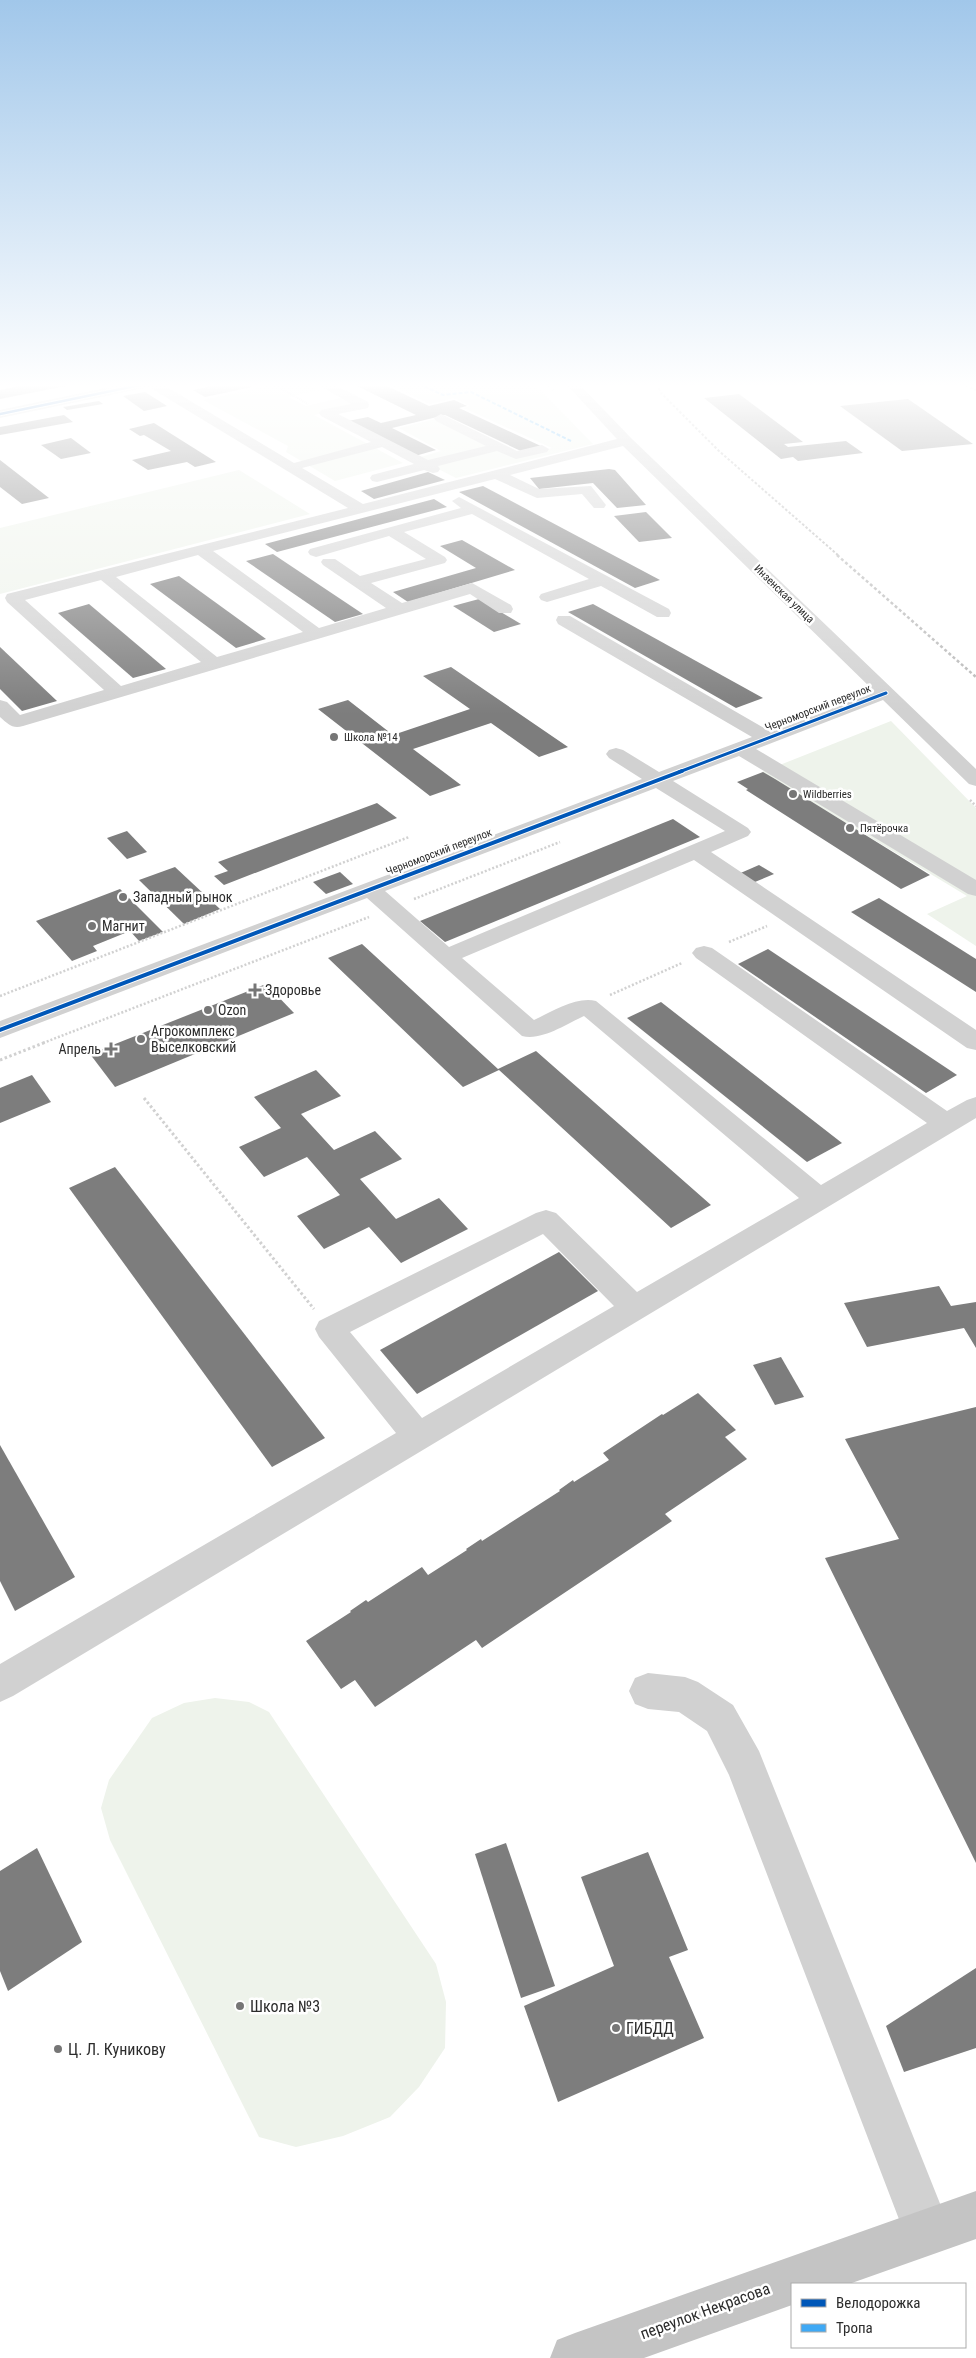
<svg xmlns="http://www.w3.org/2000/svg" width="976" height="2358" viewBox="0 0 976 2358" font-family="'Roboto Condensed',sans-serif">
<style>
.green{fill:#eef3eb}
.building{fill:#7d7d7d}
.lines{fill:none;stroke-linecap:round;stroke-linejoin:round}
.path-far2{stroke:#d1d1d1;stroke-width:2;stroke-dasharray:1 1;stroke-linecap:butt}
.path-far1{stroke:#d1d1d1;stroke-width:2.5;stroke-dasharray:2 2;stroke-linecap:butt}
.path{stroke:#d1d1d1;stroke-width:3;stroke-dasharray:2.5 2.5;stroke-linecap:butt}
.minor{fill:#d1d1d1;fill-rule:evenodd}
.major{fill:#c4c4c4;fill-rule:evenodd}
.rail-far1{stroke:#b8b8b8;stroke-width:2;stroke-dasharray:2.5 2;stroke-linecap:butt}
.rail{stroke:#b8b8b8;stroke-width:2.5;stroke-dasharray:3 2.5;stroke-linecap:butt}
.quiet{stroke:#3fa9f5;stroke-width:2;stroke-dasharray:4 2;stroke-linecap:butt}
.cycleway-far2-casing{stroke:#fff;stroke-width:4.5}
.cycleway-far1-casing{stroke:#fff;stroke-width:5}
.cycleway-casing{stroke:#fff;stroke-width:6}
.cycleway-far2{stroke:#0057b8;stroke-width:2.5}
.cycleway-far1{stroke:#0057b8;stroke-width:3}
.cycleway{stroke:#0057b8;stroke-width:4}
.poi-dot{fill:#767676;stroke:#fff;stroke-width:2}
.labels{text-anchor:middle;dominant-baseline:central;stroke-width:5;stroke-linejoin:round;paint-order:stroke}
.far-street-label{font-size:11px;fill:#2c2c2c;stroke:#fff}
.far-poi-label{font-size:11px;fill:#2c2c2c;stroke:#fff;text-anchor:start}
.poi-label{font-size:14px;fill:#2c2c2c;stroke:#fff;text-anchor:start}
.near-poi-label{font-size:16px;fill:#2c2c2c;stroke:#fff;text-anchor:start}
.near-street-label{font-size:16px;fill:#2c2c2c;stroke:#fff}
</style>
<rect width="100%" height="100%" fill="#fff"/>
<g class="green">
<path d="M265 384H309L319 390 289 397 306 406 340 398 354 406 314 415 403 463 335 481 286 452 288 446 203 400 267 386Z"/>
<path d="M388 384H534L593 444 456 478 417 458 441 451 399 428 436 419 515 458 552 448 464 408 470 406 454 398 430 404Z"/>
<path d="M239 470 310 514 0 594V528Z"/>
<path d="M891 721 976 808V946L927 914 967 896 762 772Z"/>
<path d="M215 1698 249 1702 269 1712 436 1964 446 2002 445 2048 419 2087 390 2117 343 2136 296 2147 259 2137 110 1840 101 1808 109 1780 152 1718 184 1703Z"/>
</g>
<g class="building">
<path d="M28 384H71V385L0 399V390Z"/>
<path d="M222 384H246L252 387 205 397 193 390Z"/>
<path d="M353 384H383L429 406 454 400 467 406 459 408 543 447 523 452 445 415 392 428 436 450 415 456 348 421 368 417 381 423 416 415Z"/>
<path d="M145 392 167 406 144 411 123 396Z"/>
<path d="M739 394 803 442 784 444 788 447 846 441 863 453 798 461 793 457 781 459 704 398Z"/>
<path d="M908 399 973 444 902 451 840 406Z"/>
<path d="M99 401 103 404 67 410 63 407Z"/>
<path d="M64 415 73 422 0 435V427Z"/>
<path d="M154 423 216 462 195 467 187 462 148 470 132 460 171 451 144 435 140 436 129 429Z"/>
<path d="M71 438 91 453 61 459 41 445Z"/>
<path d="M0 460 49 498 22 504 0 487Z"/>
<path d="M609 469 615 470 646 505 617 508 593 483 539 489 530 478Z"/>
<path d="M428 472 445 480 374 499 361 491Z"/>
<path d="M483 486 660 580 635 588 459 492Z"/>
<path d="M434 499 447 507 277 552 265 544Z"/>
<path d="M646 512 672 538 639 542 614 516Z"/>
<path d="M462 540 515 570 408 602 393 592 476 568 440 546Z"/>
<path d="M273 554 363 614 335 622 246 561Z"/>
<path d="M179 576 266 639 236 648 150 584Z"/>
<path d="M479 599 521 624 494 632 453 606Z"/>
<path d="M89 604 166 669 133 678 58 613Z"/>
<path d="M593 604 763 698 736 708 568 612Z"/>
<path d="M0 647 57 701 22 711 0 689Z"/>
<path d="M451 667 568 747 539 757 491 723 413 749 461 785 430 796 318 709 348 700 393 735 470 709 423 676Z"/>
<path d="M763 772 775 779 930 875 901 889 746 790 748 789 737 782Z"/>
<path d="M377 803 397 818 224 885 214 876 228 871 218 862Z"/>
<path d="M673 819 700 837 445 942 420 921Z"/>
<path d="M127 831 147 852 127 859 107 838Z"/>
<path d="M759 865 774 874 750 884 736 875Z"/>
<path d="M175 867 220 909 184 924 139 880Z"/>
<path d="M340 872 353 884 326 894 313 882Z"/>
<path d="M120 889 163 932 139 941 130 931 93 946 97 951 72 961 36 921Z"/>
<path d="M879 898 976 959V992L851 912Z"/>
<path d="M362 944 498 1069 536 1051 711 1205 671 1228 499 1070 463 1087 328 958Z"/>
<path d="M768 949 957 1075 926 1093 738 964Z"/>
<path d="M266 984 294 1013 115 1087 90 1054Z"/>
<path d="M661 1002 842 1143 807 1162 627 1018Z"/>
<path d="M316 1070 341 1096 301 1114 334 1150 375 1131 402 1159 360 1179 396 1219 439 1198 468 1229 401 1263 369 1227 324 1249 297 1216 340 1195 307 1157 264 1177 239 1147 281 1128 254 1097Z"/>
<path d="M32 1075 51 1102 0 1123V1088Z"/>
<path d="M115 1167 325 1438 272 1467 69 1188Z"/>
<path d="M559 1252 598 1291 417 1394 380 1350Z"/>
<path d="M939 1286 951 1306 976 1302V1348L964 1328 867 1347 844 1303Z"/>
<path d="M781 1357 804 1397 775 1405 753 1365Z"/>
<path d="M698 1393 736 1430 725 1437 747 1459 665 1514 672 1521 482 1648 476 1640 375 1707 355 1680 341 1689 306 1641 351 1612 350 1611 366 1600 368 1602 422 1567 428 1575 467 1550 466 1549 481 1539 482 1541 560 1491 559 1490 573 1480 574 1482 609 1460 603 1453 662 1414 663 1415Z"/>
<path d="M976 1407V1863L825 1558 899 1539 845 1439Z"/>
<path d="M0 1445 75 1577 15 1611 0 1581Z"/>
<path d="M506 1843 555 1986 521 1998 475 1854Z"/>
<path d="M37 1848 82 1942 8 1991 0 1971V1871Z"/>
<path d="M648 1852 688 1950 669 1957 704 2038 558 2102 524 2006 614 1966 581 1877Z"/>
<path d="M976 1968V2048L904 2072 886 2026Z"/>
</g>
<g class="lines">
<g class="path-far2">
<path d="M273 384 308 404"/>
<path d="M547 384 554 391"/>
</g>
<g class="path-far1">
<path d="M970 800 976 806"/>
<path d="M414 899 560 842"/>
<path d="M729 942 767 926"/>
<path d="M610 995 682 963"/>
<path d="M0 996 409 837"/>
<path d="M43 1043 369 917"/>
</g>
<g class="path">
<path d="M0 1060 46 1042"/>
<path d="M144 1098 314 1309"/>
</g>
<g class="minor">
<path d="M125 384H162L294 463 371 442 321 416 319 413 321 410 351 404 317 384H333L368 402 369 405 368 408 338 414 428 460 486 446 436 421 434 418 441 414 517 451 542 445 549 449 547 452 516 459 497 451 438 466 440 469 438 472 433 473 424 470 377 482 372 481 370 478 372 475 414 464 382 447 302 468 363 504 617 439 566 384H579L631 438 976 769V786L969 784 883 700 756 749 976 880V896L968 894 739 756 673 781 748 828 751 832 748 836 711 852 976 1030V1050L967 1048 694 860 462 958 534 1020C552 1012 576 996 596 1001L821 1185 927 1123 696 958 692 953 696 948 704 946 712 948 947 1111 967 1100 976 1097V1118L13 1696 0 1702V1664L396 1433 319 1337 315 1329 319 1321 536 1213 546 1210 556 1213 637 1292 799 1198 584 1016C566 1024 542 1041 522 1036L367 898 0 1038V1021L642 779 609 758 606 754 609 750 616 748 623 750 659 772 752 737 558 624 556 620 558 616H570L769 731 874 691 623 446 510 475 539 489 591 486 606 505 604 508H594L582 494 537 498 495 479 213 551 319 628 386 608 323 565 321 562 323 559H335L360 576 426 559 389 536 316 557 310 555 308 552 310 549 461 508 452 501 459 497 669 609 671 613 669 617H657L601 586 547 602 541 600 539 597 541 594 589 579 472 514 404 532 445 557 447 560 445 563 371 583 402 603 472 583 511 605 513 609 511 613H499L470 594 23 726C12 729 8 724 0 717V700L7 702 20 715 104 690 7 602 5 598 7 594 348 508 149 387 0 418V410ZM198 555 303 632 217 657 116 577ZM101 580 201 662 121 686 25 600ZM656 788 725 831 449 947 385 891ZM543 1234 614 1306 422 1418 350 1332Z"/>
<path d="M648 1673 685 1677 698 1682 733 1705 759 1751 951 2231 944 2248 927 2255 910 2248 729 1775 707 1731 679 1712 648 1709 635 1704 629 1691 635 1678Z"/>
</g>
<path class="major" d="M976 2191V2239L849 2284H792V2305L644 2358H550L557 2340 575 2333Z"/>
<g class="rail-far1">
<path d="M657 384 661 393 719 451 839 556"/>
<path d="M962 384 976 390"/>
</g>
<path class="rail" d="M837 555 976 677"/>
<path class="quiet" d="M419 384 443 395 471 392 571 441"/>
<defs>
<path id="cycleway-far2" d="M0 414 145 384"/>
<path id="cycleway-far1" d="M679 772 886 693"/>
<path id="cycleway" d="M0 1030 682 771"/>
</defs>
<use href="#cycleway-far2" class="cycleway-far2-casing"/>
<use href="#cycleway-far1" class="cycleway-far1-casing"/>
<use href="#cycleway" class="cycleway-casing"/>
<use href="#cycleway-far2" class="cycleway-far2"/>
<use href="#cycleway-far1" class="cycleway-far1"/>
<use href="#cycleway" class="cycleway"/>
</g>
<linearGradient id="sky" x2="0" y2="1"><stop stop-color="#a1c7ea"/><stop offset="0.54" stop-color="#fff"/><stop offset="1" stop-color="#fff" stop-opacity="0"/></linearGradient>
<rect width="976" height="714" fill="url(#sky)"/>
<g class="poi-dot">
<circle cx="334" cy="737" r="5"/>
<circle cx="793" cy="794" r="5"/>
<circle cx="850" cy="828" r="5"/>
<circle cx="123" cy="897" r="5"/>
<circle cx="92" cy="926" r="5"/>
<path d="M252.5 982.5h5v5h5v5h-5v5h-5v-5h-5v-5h5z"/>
<circle cx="208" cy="1010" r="5"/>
<circle cx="141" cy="1039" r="5"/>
<path d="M108.5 1041.5h5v5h5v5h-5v5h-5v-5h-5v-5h5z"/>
<circle cx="240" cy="2006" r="5"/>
<circle cx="616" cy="2028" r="5"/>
<circle cx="58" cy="2049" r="5"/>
</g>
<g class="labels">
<g class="far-street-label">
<text transform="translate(784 594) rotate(44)">Инзенская улица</text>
<text transform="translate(818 708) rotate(-21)">Черноморский переулок</text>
<text transform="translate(439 852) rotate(-21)">Черноморский переулок</text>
</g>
<g class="far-poi-label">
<text x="344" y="737">Школа №14</text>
<text x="803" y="794">Wildberries</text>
<text x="860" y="828">Пятёрочка</text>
</g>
<g class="poi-label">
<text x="133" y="897">Западный рынок</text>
<text x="102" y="926">Магнит</text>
<text x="265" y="990">Здоровье</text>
<text x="218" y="1010">Ozon</text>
<text x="151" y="1031">Агрокомплекс<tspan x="151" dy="16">Выселковский</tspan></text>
<text x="101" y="1049" text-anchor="end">Апрель</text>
</g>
<g class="near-poi-label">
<text x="250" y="2006">Школа №3</text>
<text x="626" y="2028">ГИБДД</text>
<text x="68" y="2049">Ц. Л. Куникову</text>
</g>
<g class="near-street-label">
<text transform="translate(705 2311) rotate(-20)">переулок Некрасова</text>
</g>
</g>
<rect x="791" y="2283" width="175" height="65" fill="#ffffff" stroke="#ababab"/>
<rect x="801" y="2299" width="25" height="8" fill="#0057b8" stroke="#ababab"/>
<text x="836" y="2308" font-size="15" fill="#2c2c2c">Велодорожка</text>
<rect x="801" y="2324" width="25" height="8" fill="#3fa9f5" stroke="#ababab"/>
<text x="836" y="2333" font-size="15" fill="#2c2c2c">Тропа</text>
</svg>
